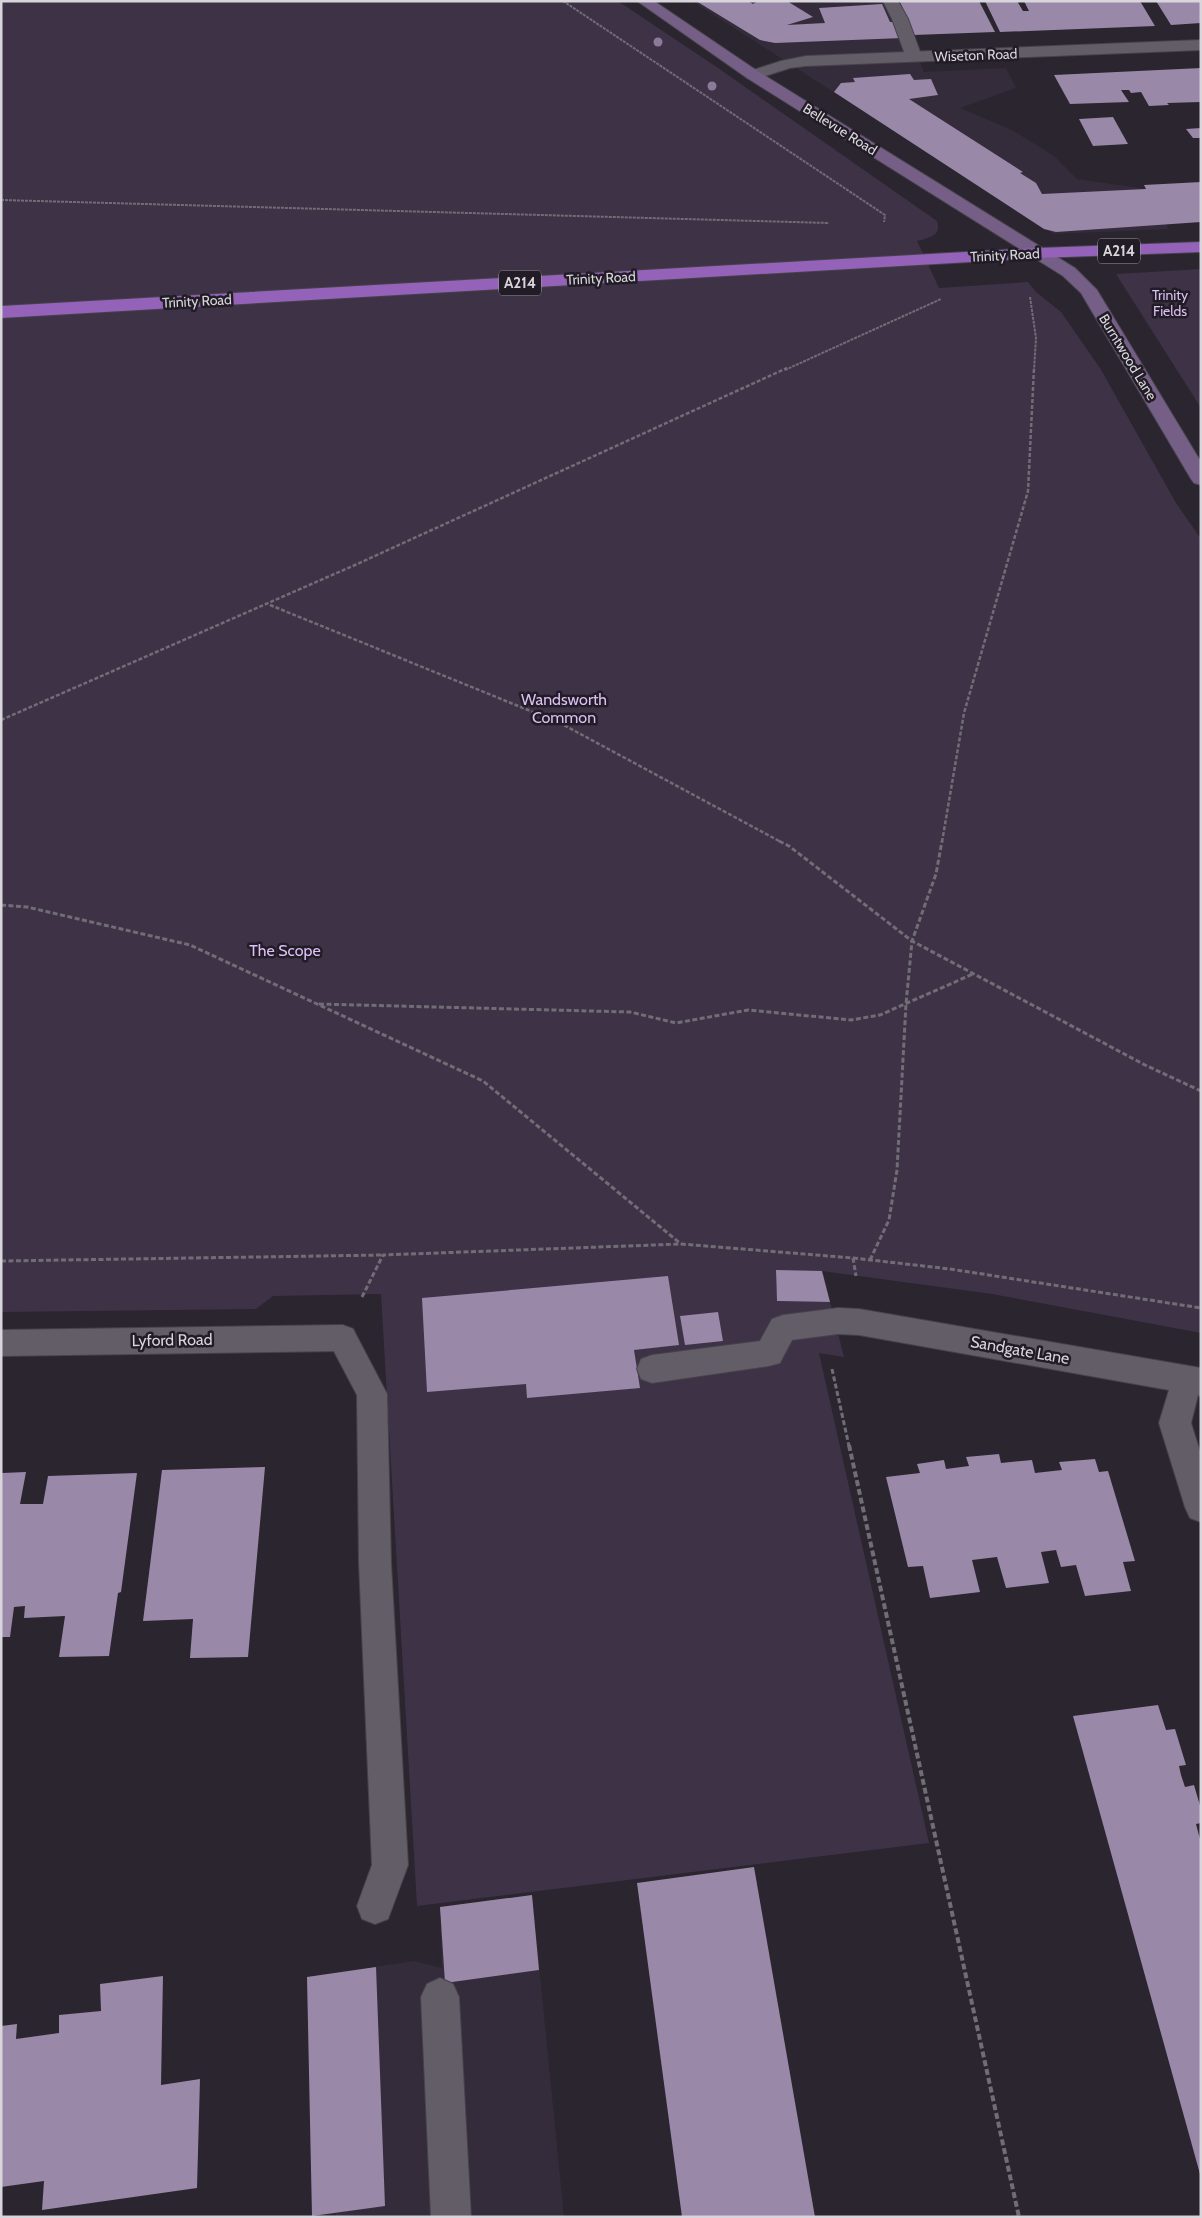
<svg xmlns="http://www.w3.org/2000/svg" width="1202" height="2218" viewBox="0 0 1202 2218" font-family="Cabin,sans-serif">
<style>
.built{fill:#342c3b}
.green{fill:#3e3247}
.building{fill:#9988a8}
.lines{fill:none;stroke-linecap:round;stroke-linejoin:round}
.service-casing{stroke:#46424a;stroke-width:2}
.minor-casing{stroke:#46424a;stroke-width:2}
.secondary-casing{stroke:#46424a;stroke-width:2}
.trunk-casing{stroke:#46424a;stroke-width:2}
.path-far3{stroke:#716d75;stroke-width:2;stroke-dasharray:3 1;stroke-linecap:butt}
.path-far2{stroke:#716d75;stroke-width:2.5;stroke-dasharray:4 2;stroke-linecap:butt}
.path-far1{stroke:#716d75;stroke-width:3;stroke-dasharray:5 2.5;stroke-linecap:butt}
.path{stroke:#716d75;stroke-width:4;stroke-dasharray:6 3;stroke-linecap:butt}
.service{fill:#625d67;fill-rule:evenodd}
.minor{fill:#625d67;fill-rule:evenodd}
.secondary{fill:#755f86;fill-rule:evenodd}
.trunk{fill:#9462b8;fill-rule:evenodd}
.tree{fill:#8c7a9b}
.labels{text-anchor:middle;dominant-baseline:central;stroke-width:5;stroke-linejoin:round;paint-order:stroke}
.far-street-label{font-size:14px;fill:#d8d5db;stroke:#211c25}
.far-park-label{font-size:14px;fill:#dcbff4;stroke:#211c25}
.shield{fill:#211c25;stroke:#a19ea4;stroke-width:1}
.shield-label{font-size:15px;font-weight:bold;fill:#d8d5db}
.park-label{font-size:16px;fill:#dcbff4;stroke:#211c25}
.street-label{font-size:16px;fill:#d8d5db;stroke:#211c25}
</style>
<rect width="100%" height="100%" fill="#2a252f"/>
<g class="built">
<path d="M692 1H896L924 72 1006 68 1016 88 960 108 1014 131 1054 156 1077 179 1146 189 1169 229 1054 234Z"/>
<path d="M532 1895 564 2217H336V2214L312 2216 307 1977 414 1961 442 1968 440 1907Z"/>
</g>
<g class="green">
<path d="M1 1H618L718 68 937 221C942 236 928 238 917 241L939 288 1028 282 1036 292 1061 312 1100 368 1176 503 1201 539V1333L992 1294 822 1271H776L777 1301 830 1302 844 1357 819 1353 929 1843 417 1906 381 1294 273 1296 256 1309 1 1312Z"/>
<path d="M1201 269V408L1116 274Z"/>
</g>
<g class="building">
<path d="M696 1H748L753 4 758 1H787L813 17 787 25 825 23 819 8 882 4 890 22H897L903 38 775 43 760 40Z"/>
<path d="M979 1 995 32 914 35 900 2Z"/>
<path d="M985 1H1017L1023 11H1029L1024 1H1140L1155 26 1000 32Z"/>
<path d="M1156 1H1201V23L1171 25Z"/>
<path d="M1201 68V102L1167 103 1169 105 1149 106 1141 92 1131 93 1129 90H1121L1129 102 1070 104 1054 75Z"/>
<path d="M910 74 914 80 931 79 938 95 909 99 1023 172 1020 173 1036 183 1042 194 1146 189 1144 185 1201 182V222L1056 232 1044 229 834 92 841 83 855 82 853 78Z"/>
<path d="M1113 117 1128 144 1093 146 1079 119Z"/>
<path d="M1201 128V138H1193L1186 129Z"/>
<path d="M776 1270 822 1271 830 1302 777 1301Z"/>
<path d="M668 1276 679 1345 634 1350 640 1388 527 1398 526 1384 427 1392 422 1298Z"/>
<path d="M718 1312 723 1341 685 1345 680 1316Z"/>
<path d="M999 1454 1001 1463 1032 1460 1035 1473 1062 1470 1059 1462 1095 1459 1099 1472 1108 1471 1135 1561 1123 1562 1131 1591 1085 1596 1076 1565 1061 1567 1056 1550 1041 1552 1049 1583 1006 1588 997 1557 972 1560 980 1592 930 1598 923 1566 908 1567 886 1477 920 1473 917 1464 944 1460 946 1469 969 1466 966 1457Z"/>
<path d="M265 1467 248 1657 190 1658 193 1619 143 1621 162 1470Z"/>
<path d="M26 1472 20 1504H43L48 1476 137 1473 121 1592 118 1593 109 1656 59 1657 65 1616 24 1618 25 1606 14 1607 10 1637H1V1476L2 1473Z"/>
<path d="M1158 1705 1166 1730 1175 1729 1186 1765 1179 1766 1181 1775 1185 1787 1194 1785 1201 1809V1823L1196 1824 1201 1843 1200 2174 1073 1716Z"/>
<path d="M754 1867 815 2217H682L637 1883Z"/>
<path d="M532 1895 539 1970 445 1983 440 1907Z"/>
<path d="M376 1967 385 2206 312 2216 307 1977Z"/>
<path d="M163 1976 161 2085 200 2079 197 2188 42 2210 44 2181 1 2187V2026L17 2024 16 2039 59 2033V2015L101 2011 100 1984Z"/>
</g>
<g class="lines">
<defs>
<g id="service">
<path d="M883 1H898L908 19 922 57 920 60H908L906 57 892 19Z"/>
<path d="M838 1308 849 1312 853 1321 849 1330 838 1334 792 1340 780 1363 769 1366 652 1383 641 1379 637 1369 641 1359 652 1355 760 1341 772 1319 783 1315Z"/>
<path d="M342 1325 353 1329 387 1394 391 1563 408 1865 388 1919 375 1924 362 1919 357 1906 372 1865 359 1563 357 1395 327 1338 331 1329Z"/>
<path d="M440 1978 453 1984 459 1997 471 2217H431L421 1997 427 1984Z"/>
</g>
<g id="minor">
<path d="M1201 40V50L806 66 790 68 753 80 747 78 745 75 747 72 781 61 806 56Z"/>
<path d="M838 1308 859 1309 1201 1368V1396L1198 1395 1191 1423 1201 1455V1522L1190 1518 1185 1507 1159 1423 1169 1390 859 1335 838 1334 827 1330 823 1321 827 1312Z"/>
<path d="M342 1325 353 1329 357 1338 353 1347 342 1351 1 1356V1330Z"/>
</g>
<path id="secondary" d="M637 1H654L759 72 1075 268 1097 290 1201 462V485L1194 483 1191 479 1081 293 1063 276 747 78Z"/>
<path id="trunk" d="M1201 242V252L1038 258 1 318V306L1038 248Z"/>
</defs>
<use href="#service" class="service-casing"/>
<use href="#minor" class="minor-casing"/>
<use href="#secondary" class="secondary-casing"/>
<use href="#trunk" class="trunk-casing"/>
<g class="path-far3">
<path d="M563 1 885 215 884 222"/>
<path d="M1 200 829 223"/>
<path d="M1030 297 1036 338 1034 370"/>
<path d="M785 370 941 299"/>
</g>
<g class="path-far2">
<path d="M270 605 560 723 781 842"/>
<path d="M1 720 355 565 787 368"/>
<path d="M942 842 964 713 1028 491 1034 368"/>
</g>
<g class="path-far1">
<path d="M779 841 789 846 912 941 1145 1065 1201 1091"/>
<path d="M1 905 27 907 190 945 483 1081 681 1244"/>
<path d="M319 1004 630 1012 676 1023 748 1010 851 1020 880 1015 973 974"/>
<path d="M853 1258 950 1269 1201 1308"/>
<path d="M870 1260 889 1220 897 1170 906 1004 912 941 936 874 942 841"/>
<path d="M1 1261 383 1255"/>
<path d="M362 1297 383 1255 681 1244 853 1258 856 1276"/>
<path d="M832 1369 849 1446"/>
</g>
<path class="path" d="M849 1445 1019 2217"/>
<use href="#service" class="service"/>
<use href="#minor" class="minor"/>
<use href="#secondary" class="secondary"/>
<use href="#trunk" class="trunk"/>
</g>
<g class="tree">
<circle cx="658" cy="42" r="4.5"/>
<circle cx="712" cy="86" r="4.5"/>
</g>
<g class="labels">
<g class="far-street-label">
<text transform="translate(976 55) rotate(-2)">Wiseton Road</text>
<text transform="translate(840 129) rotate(32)">Bellevue Road</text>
<text transform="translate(1005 255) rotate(-3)">Trinity Road</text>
<text transform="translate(601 278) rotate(-3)">Trinity Road</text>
<text transform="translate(197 301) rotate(-3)">Trinity Road</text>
<text transform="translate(1128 357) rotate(59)">Burntwood Lane</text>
</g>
<g class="far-park-label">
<text x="1170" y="295">Trinity<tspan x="1170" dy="16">Fields</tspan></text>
</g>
<g class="shield">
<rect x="1098" y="238.5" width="42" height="25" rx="4"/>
<rect x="499" y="270.5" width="42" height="25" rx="4"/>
</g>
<g class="shield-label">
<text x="1119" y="251">A214</text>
<text x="520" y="283">A214</text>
</g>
<g class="park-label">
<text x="564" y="699">Wandsworth<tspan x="564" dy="18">Common</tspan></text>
<text x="285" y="950">The Scope</text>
</g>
<g class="street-label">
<text transform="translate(172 1340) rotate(-1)">Lyford Road</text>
<text transform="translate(1020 1350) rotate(10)">Sandgate Lane</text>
</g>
</g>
<rect width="1202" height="2218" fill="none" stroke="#d8d5db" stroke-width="5"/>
</svg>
